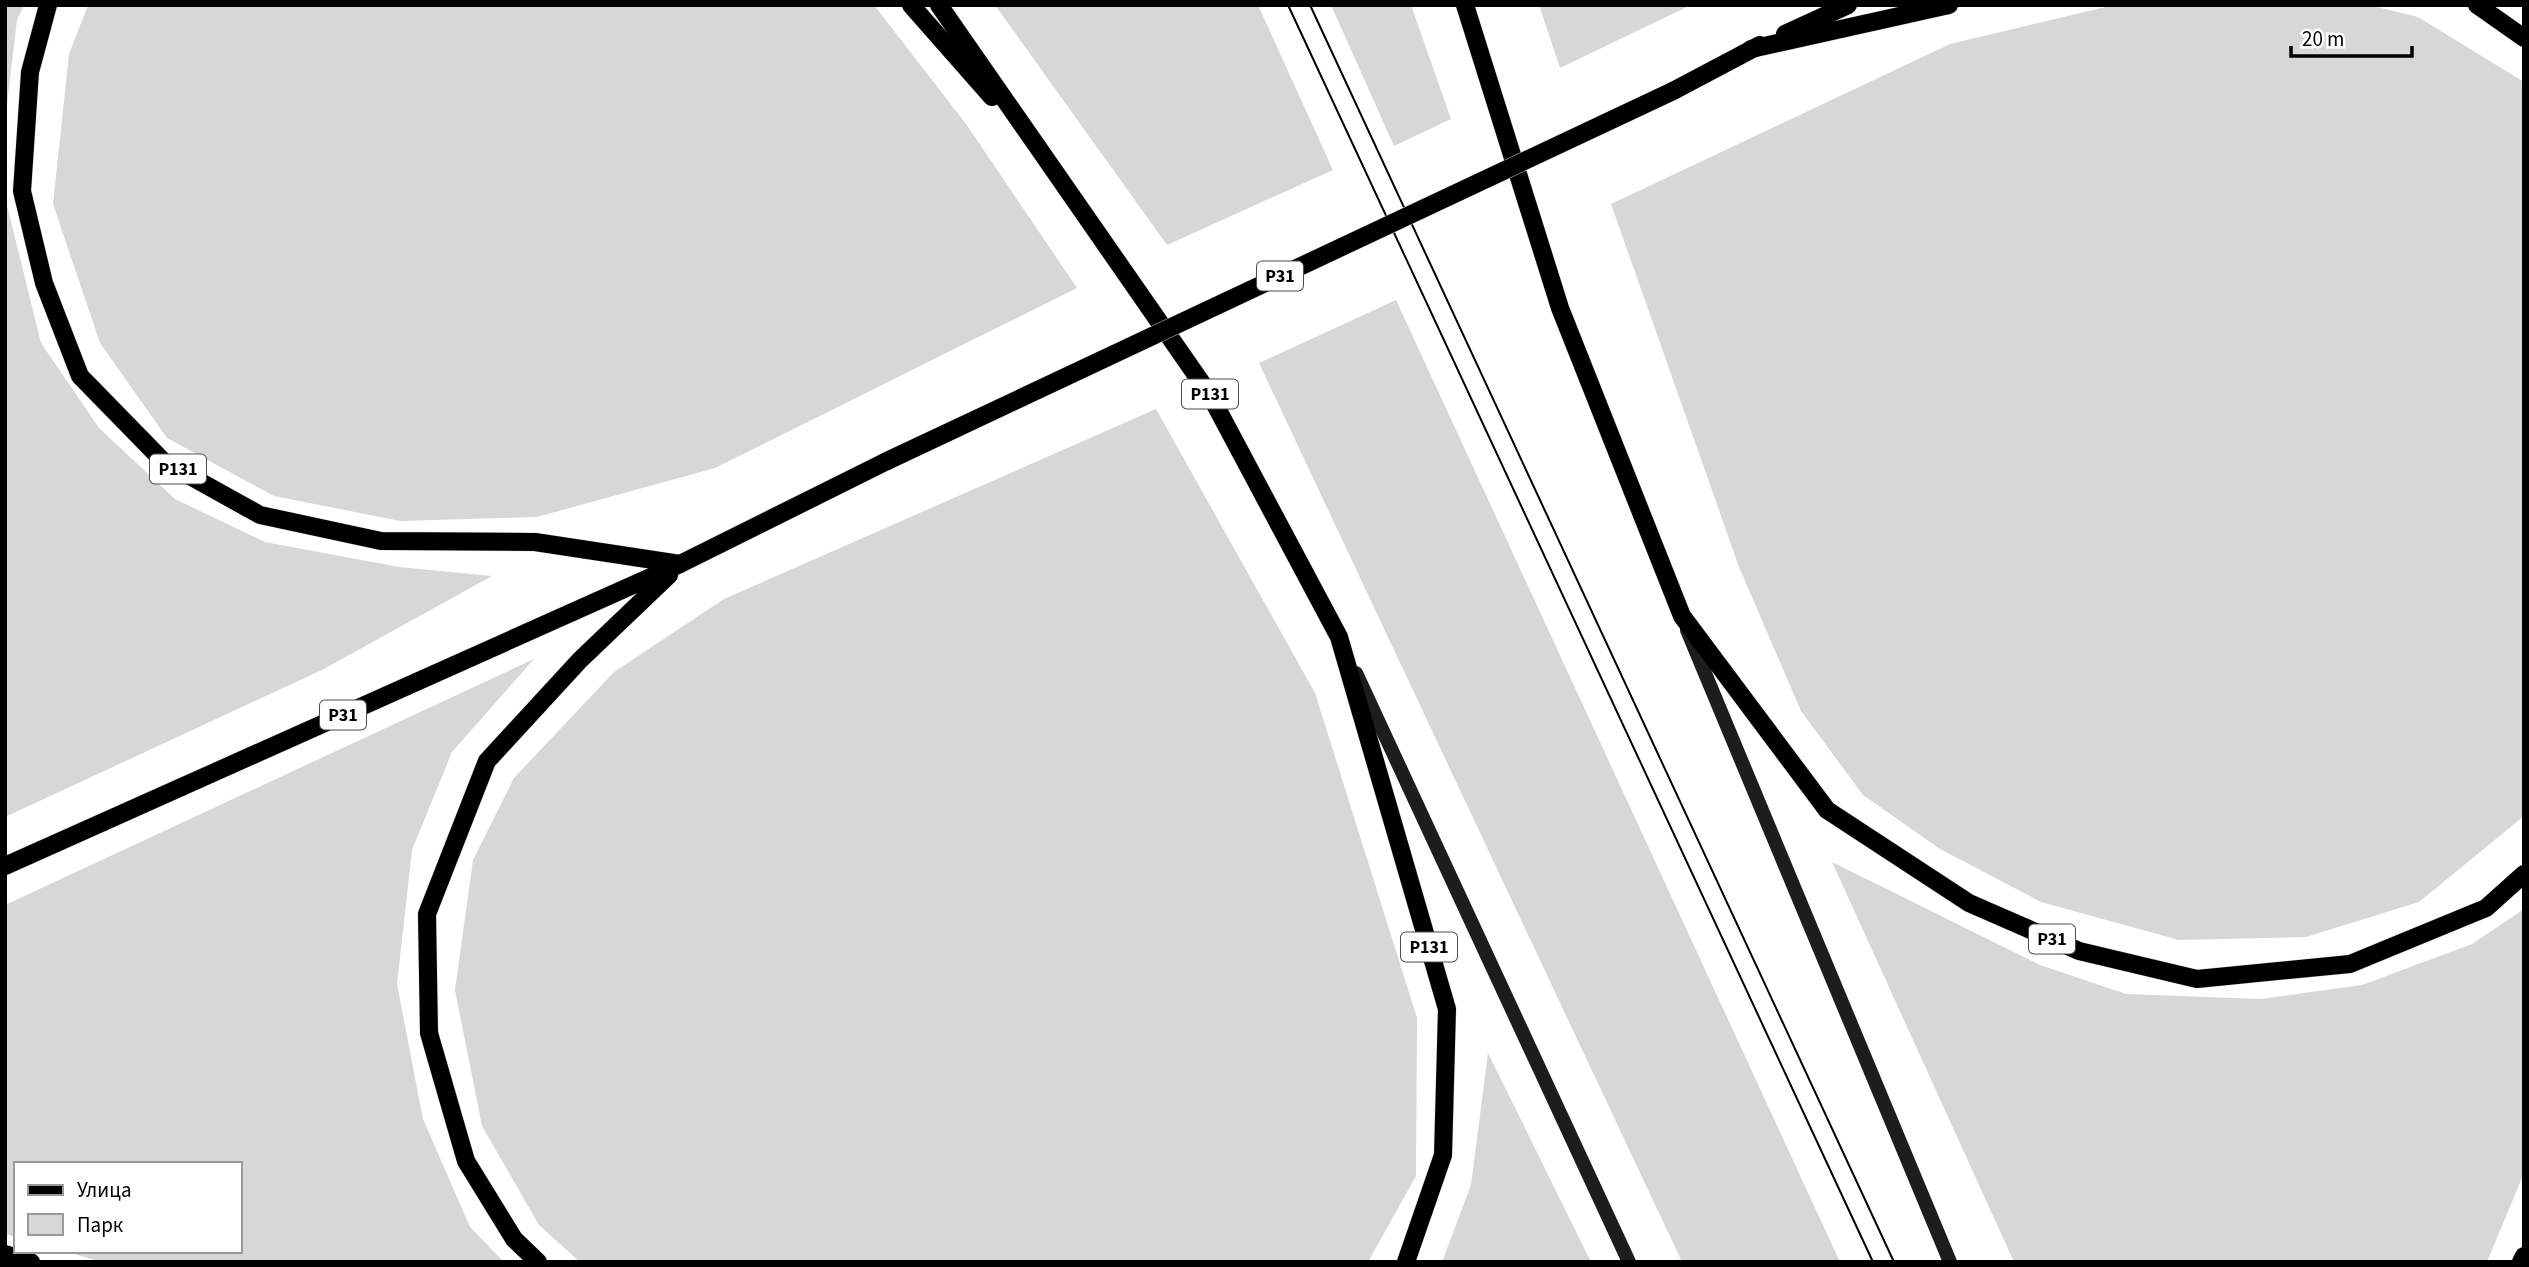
<svg xmlns="http://www.w3.org/2000/svg" width="2529" height="1267" viewBox="0 0 2529 1267" font-family="'Source Sans 3',sans-serif">
<style>
.green{fill:#d7d7d7}
.lines{fill:none;stroke-linecap:round;stroke-linejoin:round}
.primary-casing{stroke:#dbdbdb;stroke-width:19}
.secondary{stroke:#1d1d1d;stroke-width:14}
.primary{stroke:#000;stroke-width:18}
.tram{stroke:#000;stroke-width:2}
.primary-bridge-casing{stroke:#dbdbdb;stroke-width:19;stroke-linecap:butt}
.primary-bridge{stroke:#000;stroke-width:18}
.labels{text-anchor:middle;dominant-baseline:central;stroke-width:5;stroke-linejoin:round;paint-order:stroke}
.shield{fill:#fff;stroke:#4c4c4c;stroke-width:2}
.shield-label{font-size:18px;font-weight:bold;fill:#000}
</style>
<rect width="100%" height="100%" fill="#fff"/>
<g class="green">
<path d="M7 5H24L17 20 5 121Z"/>
<path d="M88 5H874L966 124 1077 288 715 468 537 517 400 521 274 496 167 438 100 343 53 204 69 54Z"/>
<path d="M995 5H1258L1333 170 1167 245Z"/>
<path d="M1331 5H1411L1451 119 1394 146Z"/>
<path d="M1539 5H1691L1560 68Z"/>
<path d="M2114 5H2369L2418 17 2524 82V816L2419 902 2306 937 2179 940 2041 902 1940 849 1863 795 1801 711 1739 567 1611 204 1950 44Z"/>
<path d="M5 197 41 343 99 428 175 499 265 542 399 567 492 576 322 670 5 817Z"/>
<path d="M1396 300 1840 1262H1682L1259 363Z"/>
<path d="M1156 409 1315 693 1417 1018 1416 1176 1368 1262H580L539 1225 482 1126 455 990 473 860 514 778 614 672 724 599Z"/>
<path d="M534 659 452 752 412 850 397 984 423 1119 470 1227 504 1262H101L65 1251H240V1164H16V1237L5 1234V905Z"/>
<path d="M1832 862 2040 965 2126 994 2261 999 2362 985 2472 944 2524 909V1173L2487 1262H2014Z"/>
<path d="M1488 1053 1591 1262H1442L1471 1185Z"/>
</g>
<g class="lines">
<defs>
<g id="primary">
<path d="M48 5 30 72 22 191 44 283 80 376 163 461 260 515 381 541 535 542 680 564"/>
<path d="M911 5 992 97"/>
<path d="M939 5 1210 395 1339 637 1447 1009 1443 1155 1406 1262"/>
<path d="M1465 5 1560 308 1682 616 1827 810 1969 903 2079 951 2197 979 2350 964 2486 908 2524 874"/>
<path d="M2477 5 2524 38"/>
<path d="M1785 34 1848 5"/>
<path d="M1751 49 1949 5"/>
<path d="M1673 91 1760 45"/>
<path d="M5 866 680 564 887 461"/>
<path d="M5 1254 31 1262"/>
<path d="M538 1262 514 1239 466 1161 429 1033 427 914 487 761 580 660 669 575"/>
<path d="M2521 1262 2524 1256"/>
</g>
</defs>
<use href="#primary" class="primary-casing"/>
<g class="secondary">
<path d="M1687 630 1950 1262"/>
<path d="M1356 673 1629 1262"/>
</g>
<use href="#primary" class="primary"/>
<g class="tram">
<path d="M1288 5 1873 1262"/>
<path d="M1310 5 1894 1262"/>
</g>
<defs>
<path id="primary-bridge" d="M887 461 1673 91"/>
</defs>
<use href="#primary-bridge" class="primary-bridge-casing"/>
<use href="#primary-bridge" class="primary-bridge"/>
</g>
<g class="labels">
<g class="shield">
<rect x="1257" y="261.5" width="46" height="29" rx="5"/>
<rect x="1182" y="379.5" width="56" height="29" rx="5"/>
<rect x="150" y="454.5" width="56" height="29" rx="5"/>
<rect x="320" y="700.5" width="46" height="29" rx="5"/>
<rect x="2029" y="924.5" width="46" height="29" rx="5"/>
<rect x="1401" y="932.5" width="56" height="29" rx="5"/>
</g>
<g class="shield-label">
<text x="1280" y="276">Р31</text>
<text x="1210" y="394">Р131</text>
<text x="178" y="469">Р131</text>
<text x="343" y="715">Р31</text>
<text x="2052" y="939">Р31</text>
<text x="1429" y="947">Р131</text>
</g>
</g>
<rect width="2529" height="1267" fill="none" stroke="#000000" stroke-width="14"/>
<rect x="14" y="1162" width="228" height="91" fill="#ffffff" stroke="#999999" stroke-width="2"/>
<rect x="28" y="1185" width="35" height="10" fill="#000000" stroke="#999999" stroke-width="2"/>
<text x="77" y="1197" font-size="21" fill="#000000">Улица</text>
<rect x="28" y="1214" width="35" height="21" fill="#d7d7d7" stroke="#999999" stroke-width="2"/>
<text x="77" y="1232" font-size="21" fill="#000000">Парк</text>
<path d="M2291 46v10h121v-10" fill="none" stroke="#000000" stroke-width="3.5"/>
<text x="2302" y="46" font-size="21" fill="#000000" stroke="#ffffff" stroke-width="5" paint-order="stroke">20 m</text>
</svg>
